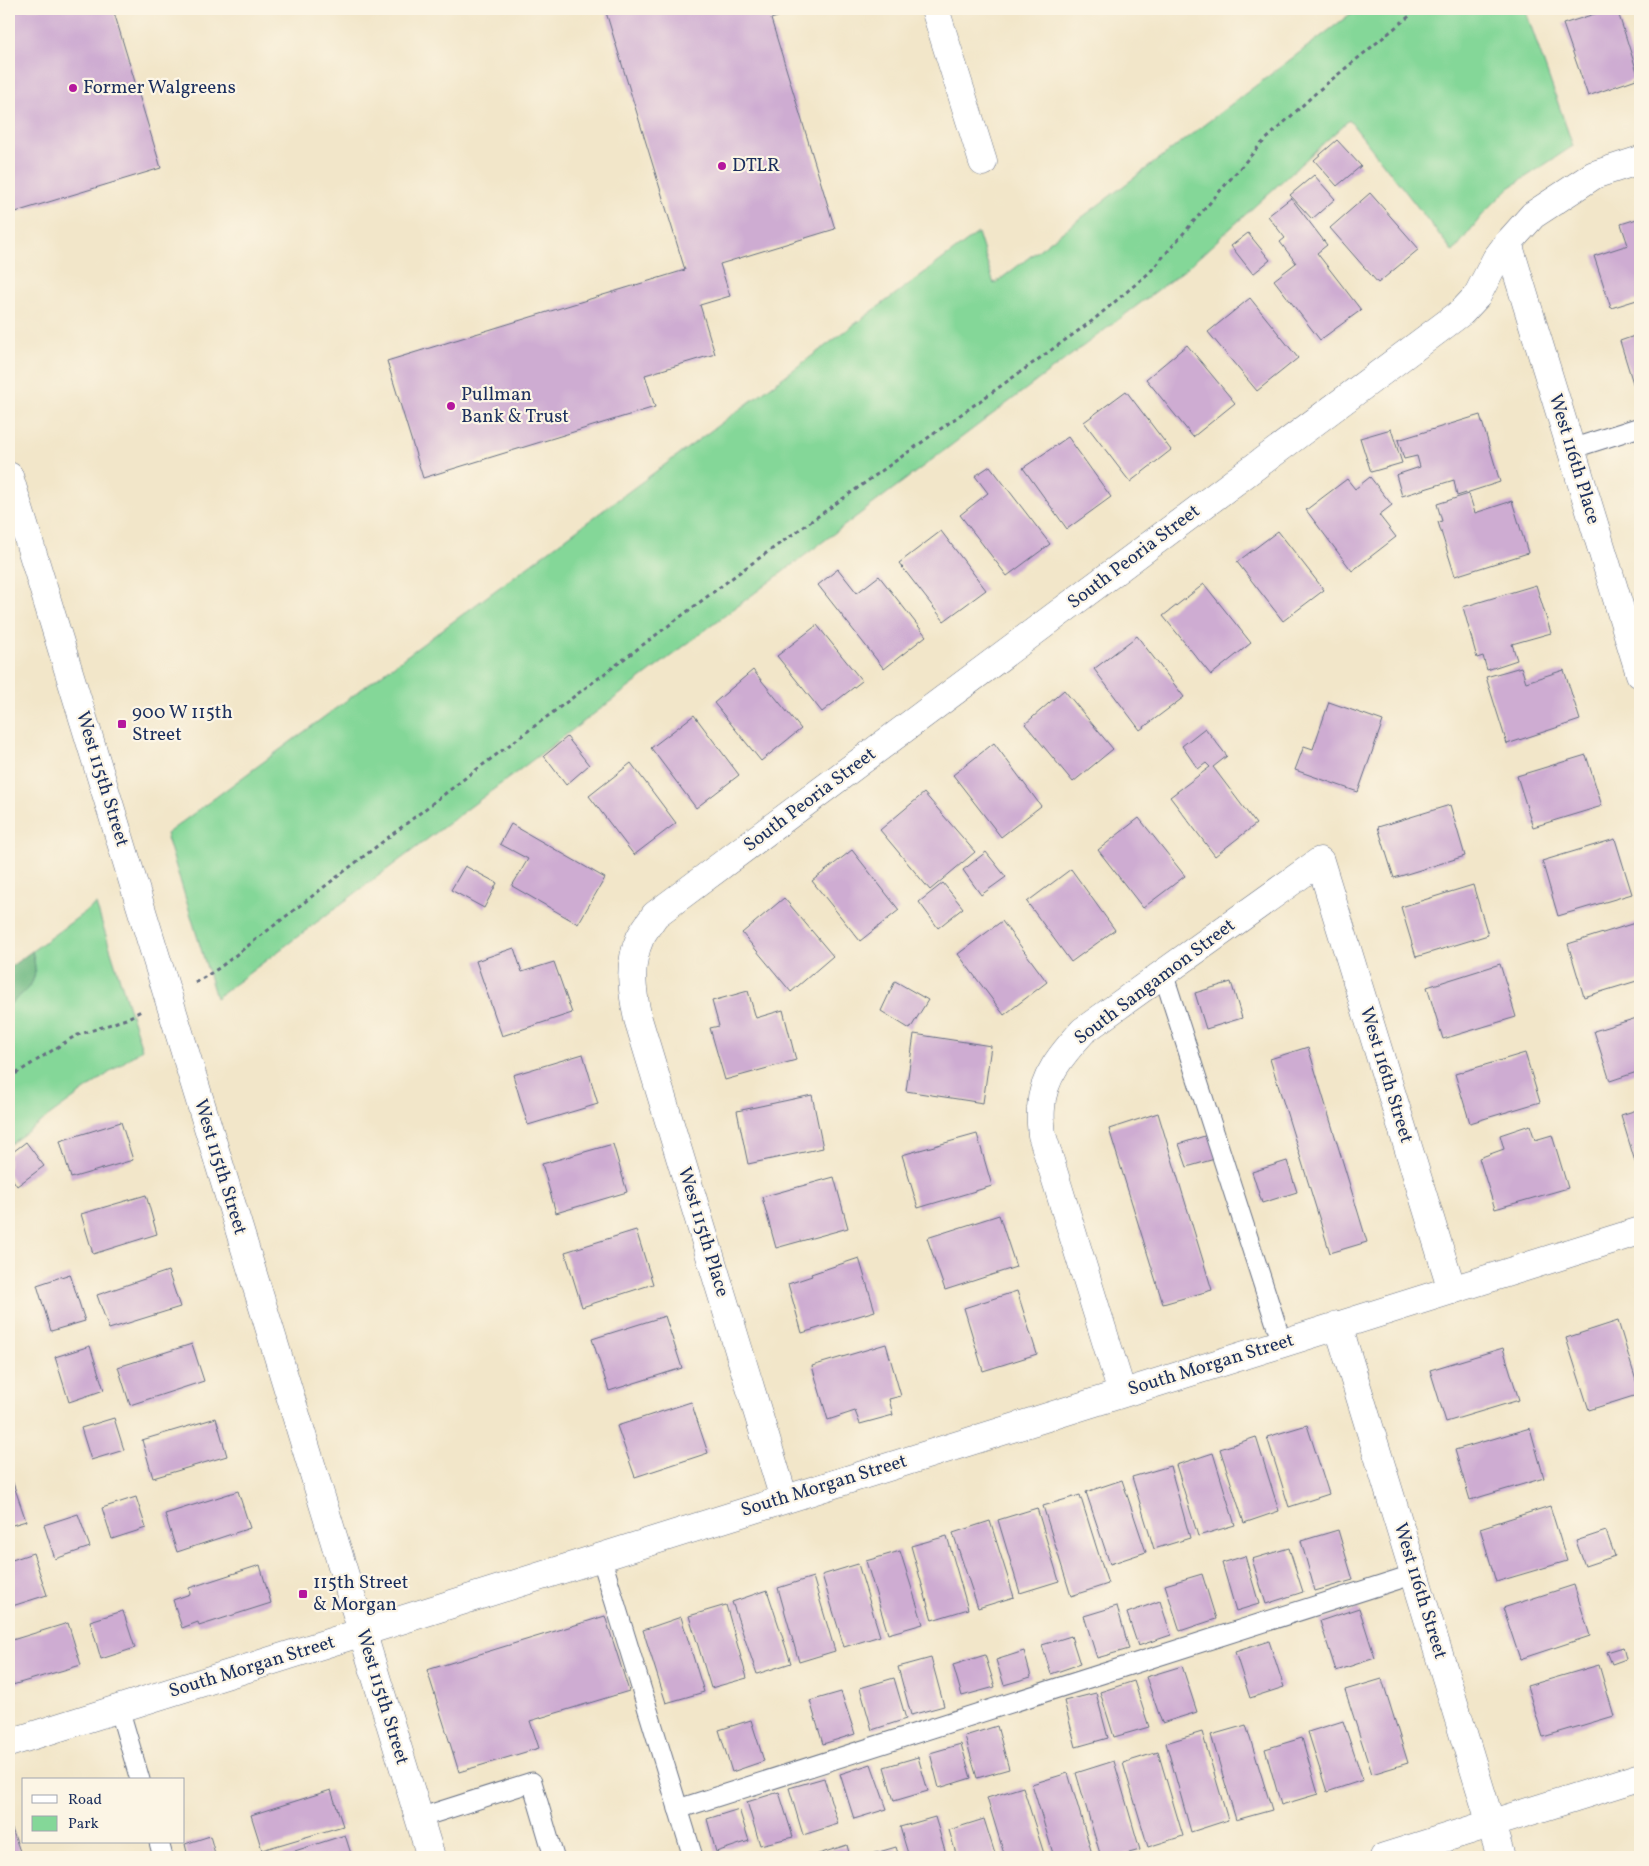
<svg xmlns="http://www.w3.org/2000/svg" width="1649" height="1866" viewBox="0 0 1649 1866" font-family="Vollkorn,serif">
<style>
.green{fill:#84d798;stroke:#50837b}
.forest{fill:#6bb880;stroke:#43746f}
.building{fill:#ceacd2}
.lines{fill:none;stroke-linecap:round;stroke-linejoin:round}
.service-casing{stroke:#666f83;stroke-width:21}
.minor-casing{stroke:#666f83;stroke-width:29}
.tertiary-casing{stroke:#666f83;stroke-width:29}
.path{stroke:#666f83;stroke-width:3;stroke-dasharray:4 4;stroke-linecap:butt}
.service{stroke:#fff;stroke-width:19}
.minor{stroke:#fff;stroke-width:28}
.tertiary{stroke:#fff;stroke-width:28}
.poi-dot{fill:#b5179e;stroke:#fcf5e5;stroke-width:2}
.labels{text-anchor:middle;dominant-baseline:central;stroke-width:4.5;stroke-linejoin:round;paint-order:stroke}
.poi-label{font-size:19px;fill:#1b2f5e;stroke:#fcf5e5;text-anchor:start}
.street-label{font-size:19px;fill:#1b2f5e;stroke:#fcf5e5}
</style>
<rect width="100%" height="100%" fill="#fcf5e5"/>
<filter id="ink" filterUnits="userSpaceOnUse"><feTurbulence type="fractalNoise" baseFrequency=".02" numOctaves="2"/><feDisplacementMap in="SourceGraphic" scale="10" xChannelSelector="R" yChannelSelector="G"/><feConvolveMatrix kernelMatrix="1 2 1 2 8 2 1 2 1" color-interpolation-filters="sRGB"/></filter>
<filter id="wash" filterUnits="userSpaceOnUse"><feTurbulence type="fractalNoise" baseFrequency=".0096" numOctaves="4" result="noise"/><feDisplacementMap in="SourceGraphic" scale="20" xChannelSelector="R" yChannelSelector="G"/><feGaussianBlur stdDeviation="1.12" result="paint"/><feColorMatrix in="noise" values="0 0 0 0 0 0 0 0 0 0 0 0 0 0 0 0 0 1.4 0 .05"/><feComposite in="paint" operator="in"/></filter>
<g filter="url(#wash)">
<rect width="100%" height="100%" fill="#f2e6c9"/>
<g class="green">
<path d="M1357 9H1525L1573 146 1509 188 1484 213 1453 252 1349 120 1187 268 216 998 166 834 978 233 994 284Z"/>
<path d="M96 904 142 1049 9 1145V1005C31 985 40 983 32 951Z"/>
</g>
<path class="forest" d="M32 951C40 982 31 986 9 1005V968Z"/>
<g id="blocks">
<g class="building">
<path d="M9 9H113L161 168 9 214Z"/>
<path d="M605 9H802L771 19 835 229 720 264 730 296 700 305 715 354 645 375 655 407 423 478 387 361 685 270Z"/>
<path d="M1610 9H1617L1639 78 1588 96 1563 24Z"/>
<path d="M1337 140 1361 166 1337 186 1314 160Z"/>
<path d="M1314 175 1335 199 1312 219 1290 195Z"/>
<path d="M1370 193 1419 249 1378 283 1330 228Z"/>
<path d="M1291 198 1327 245 1317 253 1361 310 1320 340 1274 280 1296 263 1280 242 1285 238 1268 216Z"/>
<path d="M1640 218V299L1611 308 1594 256 1628 245 1621 224Z"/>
<path d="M1248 233 1270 260 1253 274 1231 246Z"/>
<path d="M1250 298 1298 358 1257 391 1208 332Z"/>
<path d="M1640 334V392L1636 393 1620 341Z"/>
<path d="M1187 345 1235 403 1193 437 1146 379Z"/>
<path d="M1126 391 1171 450 1130 482 1084 422Z"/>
<path d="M1480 415 1500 482 1457 496 1454 480 1402 496 1396 475 1420 467 1417 456 1404 459 1398 440Z"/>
<path d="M1391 429 1402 463 1371 472 1360 438Z"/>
<path d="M1068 437 1111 497 1067 529 1023 468Z"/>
<path d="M990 466 1050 544 1007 576 960 515 988 493 975 476Z"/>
<path d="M1370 477 1392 505 1379 515 1396 537 1352 571 1306 510 1347 479 1355 489Z"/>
<path d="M1469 494 1475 513 1512 501 1528 553 1455 576 1438 522 1442 521 1437 504Z"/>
<path d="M941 531 986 590 944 621 899 563Z"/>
<path d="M1278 531 1324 590 1283 621 1237 562Z"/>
<path d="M838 569 857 593 879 576 926 636 884 669 818 585Z"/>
<path d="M1204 584 1251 643 1211 675 1163 616Z"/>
<path d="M1536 585 1551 633 1512 644 1517 660 1487 670 1483 656 1477 658 1463 607Z"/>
<path d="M817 625 862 681 822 712 777 656Z"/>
<path d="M1137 636 1184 697 1140 730 1094 669Z"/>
<path d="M1521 667 1526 682 1564 670 1580 720 1507 744 1486 677Z"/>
<path d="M753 670 801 729 761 761 714 703Z"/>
<path d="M1064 690 1113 749 1073 782 1025 724Z"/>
<path d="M1329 702 1383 721 1358 792 1295 770 1304 746 1313 749Z"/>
<path d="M694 715 739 775 696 808 651 748Z"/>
<path d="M1205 728 1227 756 1213 767 1256 824 1215 856 1170 797 1210 767 1206 763 1198 769 1182 746Z"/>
<path d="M567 737 589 765 566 785 544 756Z"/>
<path d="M994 743 1041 806 1001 837 953 775Z"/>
<path d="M1586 755 1602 806 1533 827 1517 776Z"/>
<path d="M631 763 676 823 634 855 589 796Z"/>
<path d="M924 793 975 852 930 890 880 830Z"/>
<path d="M1450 805 1465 856 1394 878 1378 827Z"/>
<path d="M1139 818 1185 876 1143 908 1098 850Z"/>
<path d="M511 824 605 878 578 924 512 886 528 859 500 844Z"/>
<path d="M1615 839 1632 894 1558 916 1542 861Z"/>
<path d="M852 850 899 910 860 941 812 881Z"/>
<path d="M986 852 1006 877 981 895 963 870Z"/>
<path d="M465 866 497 883 484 908 451 890Z"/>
<path d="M1071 869 1115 930 1071 962 1027 902Z"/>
<path d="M943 883 963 908 938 928 919 902Z"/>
<path d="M1473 885 1488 935 1416 957 1401 907Z"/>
<path d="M784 898 833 956 791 992 742 933Z"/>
<path d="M1002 921 1047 982 1004 1015 958 954Z"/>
<path d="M1638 922 1640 930V980L1584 997 1568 944Z"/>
<path d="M514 948 522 972 554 962 572 1013 502 1036 476 961Z"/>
<path d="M1500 964 1516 1017 1443 1039 1427 987Z"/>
<path d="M895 981 928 1000 910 1029 881 1011Z"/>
<path d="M1231 982 1242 1018 1206 1029 1195 993Z"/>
<path d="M748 991 756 1018 783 1010 796 1060 725 1080 710 1028 719 1026 712 1001Z"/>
<path d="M1640 1017V1071L1610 1081 1594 1031Z"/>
<path d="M914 1034 991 1046 983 1103 906 1091Z"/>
<path d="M1308 1047 1367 1242 1330 1253 1270 1059Z"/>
<path d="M1525 1053 1540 1102 1470 1123 1455 1074Z"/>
<path d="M583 1054 598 1104 528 1125 513 1075Z"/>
<path d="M812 1095 823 1148 748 1164 737 1111Z"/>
<path d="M1640 1109V1163L1636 1165 1621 1115Z"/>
<path d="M1158 1113 1212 1290 1163 1304 1109 1129Z"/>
<path d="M121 1122 133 1160 71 1178 60 1141Z"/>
<path d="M1530 1125 1535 1140 1552 1135 1568 1188 1495 1209 1479 1158 1504 1149 1500 1135Z"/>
<path d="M977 1134 992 1186 918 1208 902 1155Z"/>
<path d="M1211 1134 1218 1158 1187 1167 1179 1144Z"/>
<path d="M26 1142 44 1166 17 1186 9 1174V1155Z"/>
<path d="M613 1144 627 1192 556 1213 542 1164Z"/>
<path d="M1287 1161 1297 1192 1262 1203 1252 1172Z"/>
<path d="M834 1177 848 1228 776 1248 762 1197Z"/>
<path d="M146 1195 157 1234 93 1254 81 1214Z"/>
<path d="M999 1215 1016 1267 945 1290 927 1238Z"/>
<path d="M636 1230 653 1284 582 1307 565 1252Z"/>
<path d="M859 1258 875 1311 802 1333 788 1284 812 1276 811 1274Z"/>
<path d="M168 1271 180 1307 109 1329 97 1295Z"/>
<path d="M70 1274 85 1321 51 1331 37 1285Z"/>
<path d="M1017 1291 1037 1354 983 1371 964 1308Z"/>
<path d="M665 1316 682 1368 609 1391 592 1339Z"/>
<path d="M1618 1321 1640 1394 1589 1410 1566 1338Z"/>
<path d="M192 1344 204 1381 130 1405 118 1367Z"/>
<path d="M886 1344 901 1396 889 1399 893 1415 860 1424 855 1411 828 1420 812 1366Z"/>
<path d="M90 1346 104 1390 69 1402 55 1357Z"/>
<path d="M1503 1348 1519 1400 1446 1422 1430 1370Z"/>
<path d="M691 1402 708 1453 635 1477 617 1426Z"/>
<path d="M114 1418 124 1450 91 1460 81 1428Z"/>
<path d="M216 1418 227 1456 153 1478 142 1440Z"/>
<path d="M1307 1425 1329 1494 1289 1507 1267 1437Z"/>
<path d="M1530 1428 1544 1478 1470 1500 1455 1450Z"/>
<path d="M1256 1437 1279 1511 1244 1523 1220 1449Z"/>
<path d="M1213 1453 1235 1525 1198 1536 1176 1465Z"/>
<path d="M1170 1466 1190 1538 1154 1549 1132 1477Z"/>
<path d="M11 1477 26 1521 9 1526V1478Z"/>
<path d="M1122 1480 1146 1552 1110 1564 1086 1492Z"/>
<path d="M238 1491 250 1528 177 1552 165 1514Z"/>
<path d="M1080 1495 1108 1584 1071 1596 1043 1506Z"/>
<path d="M136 1497 146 1528 112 1539 102 1508Z"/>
<path d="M1550 1506 1567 1561 1496 1582 1480 1528Z"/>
<path d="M1037 1508 1059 1581 1020 1593 998 1520Z"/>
<path d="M78 1514 90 1547 55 1559 44 1525Z"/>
<path d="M990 1521 1014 1597 978 1608 953 1533Z"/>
<path d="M1338 1530 1353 1580 1315 1591 1301 1541Z"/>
<path d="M1606 1531 1615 1556 1585 1566 1576 1541Z"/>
<path d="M947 1536 968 1609 932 1620 911 1546Z"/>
<path d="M1289 1548 1303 1592 1266 1604 1252 1559Z"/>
<path d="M900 1551 923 1624 888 1634 866 1561Z"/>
<path d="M33 1553 47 1595 9 1607V1561Z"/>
<path d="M1245 1556 1259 1604 1236 1611 1222 1563Z"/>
<path d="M858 1564 880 1636 844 1647 822 1575Z"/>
<path d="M260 1565 271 1603 199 1626 198 1622 182 1628 173 1600 190 1594 189 1588Z"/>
<path d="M1202 1574 1216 1619 1180 1631 1165 1585Z"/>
<path d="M813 1577 835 1651 799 1662 778 1588Z"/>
<path d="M1574 1585 1590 1636 1520 1659 1503 1608Z"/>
<path d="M767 1590 791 1663 757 1674 732 1602Z"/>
<path d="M1160 1601 1171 1635 1138 1646 1127 1613Z"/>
<path d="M726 1605 747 1678 711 1688 689 1616Z"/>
<path d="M1117 1606 1129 1649 1097 1658 1084 1616Z"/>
<path d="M1359 1608 1375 1658 1336 1671 1320 1621Z"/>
<path d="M123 1611 135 1648 101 1659 90 1621Z"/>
<path d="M605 1616 629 1691 530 1721 539 1748 459 1772 427 1670Z"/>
<path d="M681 1617 704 1692 666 1703 643 1630Z"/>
<path d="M68 1623 81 1665 9 1686V1641Z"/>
<path d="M1071 1636 1080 1664 1051 1674 1042 1645Z"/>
<path d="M1269 1641 1284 1687 1250 1698 1235 1652Z"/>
<path d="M1623 1647 1626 1659 1612 1664 1607 1652Z"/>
<path d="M1024 1651 1031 1677 1004 1685 996 1660Z"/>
<path d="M985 1655 995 1687 962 1696 953 1665Z"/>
<path d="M931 1658 944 1706 911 1715 898 1667Z"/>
<path d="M1599 1665 1614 1716 1543 1737 1527 1686Z"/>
<path d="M1182 1666 1197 1712 1162 1723 1146 1677Z"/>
<path d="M894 1678 906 1719 872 1730 860 1688Z"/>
<path d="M1382 1679 1408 1763 1372 1774 1345 1690Z"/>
<path d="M1134 1681 1149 1727 1114 1737 1100 1692Z"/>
<path d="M841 1692 855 1734 823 1744 810 1701Z"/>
<path d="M1096 1693 1108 1738 1076 1747 1064 1701Z"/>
<path d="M751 1720 764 1761 732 1772 719 1730Z"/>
<path d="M1343 1721 1363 1780 1327 1792 1308 1732Z"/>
<path d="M1246 1725 1272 1810 1236 1820 1211 1735Z"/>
<path d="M997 1726 1009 1769 977 1778 965 1736Z"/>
<path d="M1202 1732 1228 1820 1191 1832 1166 1743Z"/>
<path d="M1302 1738 1318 1794 1281 1805 1265 1749Z"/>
<path d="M961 1744 971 1778 939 1788 930 1753Z"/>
<path d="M1158 1752 1183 1836 1148 1847 1123 1763Z"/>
<path d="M918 1757 928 1791 894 1801 884 1767Z"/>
<path d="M1114 1761 1140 1850 1114 1857H1101L1076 1773Z"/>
<path d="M871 1764 887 1809 854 1819 840 1774Z"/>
<path d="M1068 1773 1093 1857H1054L1032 1784Z"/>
<path d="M824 1778 838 1824 803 1835 789 1788Z"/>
<path d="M1023 1787 1045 1857H1005L987 1798Z"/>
<path d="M331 1790 343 1826 262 1850 251 1815Z"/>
<path d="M779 1792 793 1837 760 1845 747 1802Z"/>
<path d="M739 1809 749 1841 716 1852 707 1819Z"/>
<path d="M935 1817 947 1857H909L900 1827Z"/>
<path d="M984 1819 996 1857H957L949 1830Z"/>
<path d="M12 1829 22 1857H9V1830Z"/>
<path d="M345 1835 352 1857H276Z"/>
<path d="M210 1836 216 1857H188L185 1844Z"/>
<path d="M847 1845 850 1857H809Z"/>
<path d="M896 1847 899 1857H862Z"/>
</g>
</g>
</g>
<g filter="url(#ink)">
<use href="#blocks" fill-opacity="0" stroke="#666f83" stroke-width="1"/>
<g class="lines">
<defs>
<g id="service">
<path d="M1571 449 1640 427"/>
<path d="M1163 973 1282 1343"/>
<path d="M601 1557 693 1857"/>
<path d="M119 1708 140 1780"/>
<path d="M678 1809 1415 1574"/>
<path d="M419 1818 532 1782 554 1857"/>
<path d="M159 1842 163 1857"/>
</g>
<g id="minor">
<path d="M935 9 983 162"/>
<path d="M1508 243 1640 674"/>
<path d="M1338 1325 1501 1857"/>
<path d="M1122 1393 1042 1135C1041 1126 1040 1117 1041 1108 1042 1077 1063 1053 1083 1031L1320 861 1452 1290"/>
<path d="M784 1499 638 1019C632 992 628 965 640 938 644 930 650 923 655 915L1462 312 1477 296 1496 259 1508 243 1533 215 1594 175 1640 160"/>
<path d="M9 1743 1640 1231"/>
<path d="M1384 1857 1640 1777"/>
</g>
<path id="tertiary" d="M9 476 431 1857"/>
</defs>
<use href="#service" class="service-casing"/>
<use href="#minor" class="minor-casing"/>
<use href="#tertiary" class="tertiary-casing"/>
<g class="path">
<path d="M195 983 219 968 464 779 744 569 1092 321 1149 273 1260 145 1319 90 1418 9"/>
<path d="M9 1078 75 1036 126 1019 141 1011"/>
</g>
<use href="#service" class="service"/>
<use href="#minor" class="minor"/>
<use href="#tertiary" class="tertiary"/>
</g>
</g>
<g class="poi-dot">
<circle cx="73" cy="88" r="5"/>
<circle cx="722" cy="166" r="5"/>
<circle cx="451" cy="406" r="5"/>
<rect x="117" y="719" width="10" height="10" rx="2.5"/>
<rect x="298" y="1589" width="10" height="10" rx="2.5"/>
</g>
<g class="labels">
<g class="poi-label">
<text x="83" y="88">Former Walgreens</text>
<text x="732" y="166">DTLR</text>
<text x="461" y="395">Pullman<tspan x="461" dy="22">Bank &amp; Trust</tspan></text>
<text x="132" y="713">900 W 115th<tspan x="132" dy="22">Street</tspan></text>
<text x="313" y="1583">115th Street<tspan x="313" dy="22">&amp; Morgan</tspan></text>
</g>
<g class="street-label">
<text transform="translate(1574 459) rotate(73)">West 116th Place</text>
<text transform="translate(1134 557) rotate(-37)">South Peoria Street</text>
<text transform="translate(102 779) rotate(73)">West 115th Street</text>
<text transform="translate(810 800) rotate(-37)">South Peoria Street</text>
<text transform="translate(1155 982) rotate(-37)">South Sangamon Street</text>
<text transform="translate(1386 1075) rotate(73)">West 116th Street</text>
<text transform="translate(220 1167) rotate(73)">West 115th Street</text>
<text transform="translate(703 1232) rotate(73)">West 115th Place</text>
<text transform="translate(1211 1365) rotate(-17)">South Morgan Street</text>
<text transform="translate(824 1486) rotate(-17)">South Morgan Street</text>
<text transform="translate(1420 1591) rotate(73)">West 116th Street</text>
<text transform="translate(252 1667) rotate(-17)">South Morgan Street</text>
<text transform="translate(382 1697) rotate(73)">West 115th Street</text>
</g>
</g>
<rect width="1649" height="1866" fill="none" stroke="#fcf5e5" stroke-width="30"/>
<rect x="22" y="1778" width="162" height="65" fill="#fcf5e5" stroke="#a2a6af"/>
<rect x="32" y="1795" width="25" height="8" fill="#ffffff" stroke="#a2a6af"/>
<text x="68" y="1804" font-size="15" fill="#1b2f5e">Road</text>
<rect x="32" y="1816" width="25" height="15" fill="#84d798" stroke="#a2a6af"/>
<text x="68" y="1828" font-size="15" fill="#1b2f5e">Park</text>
</svg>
